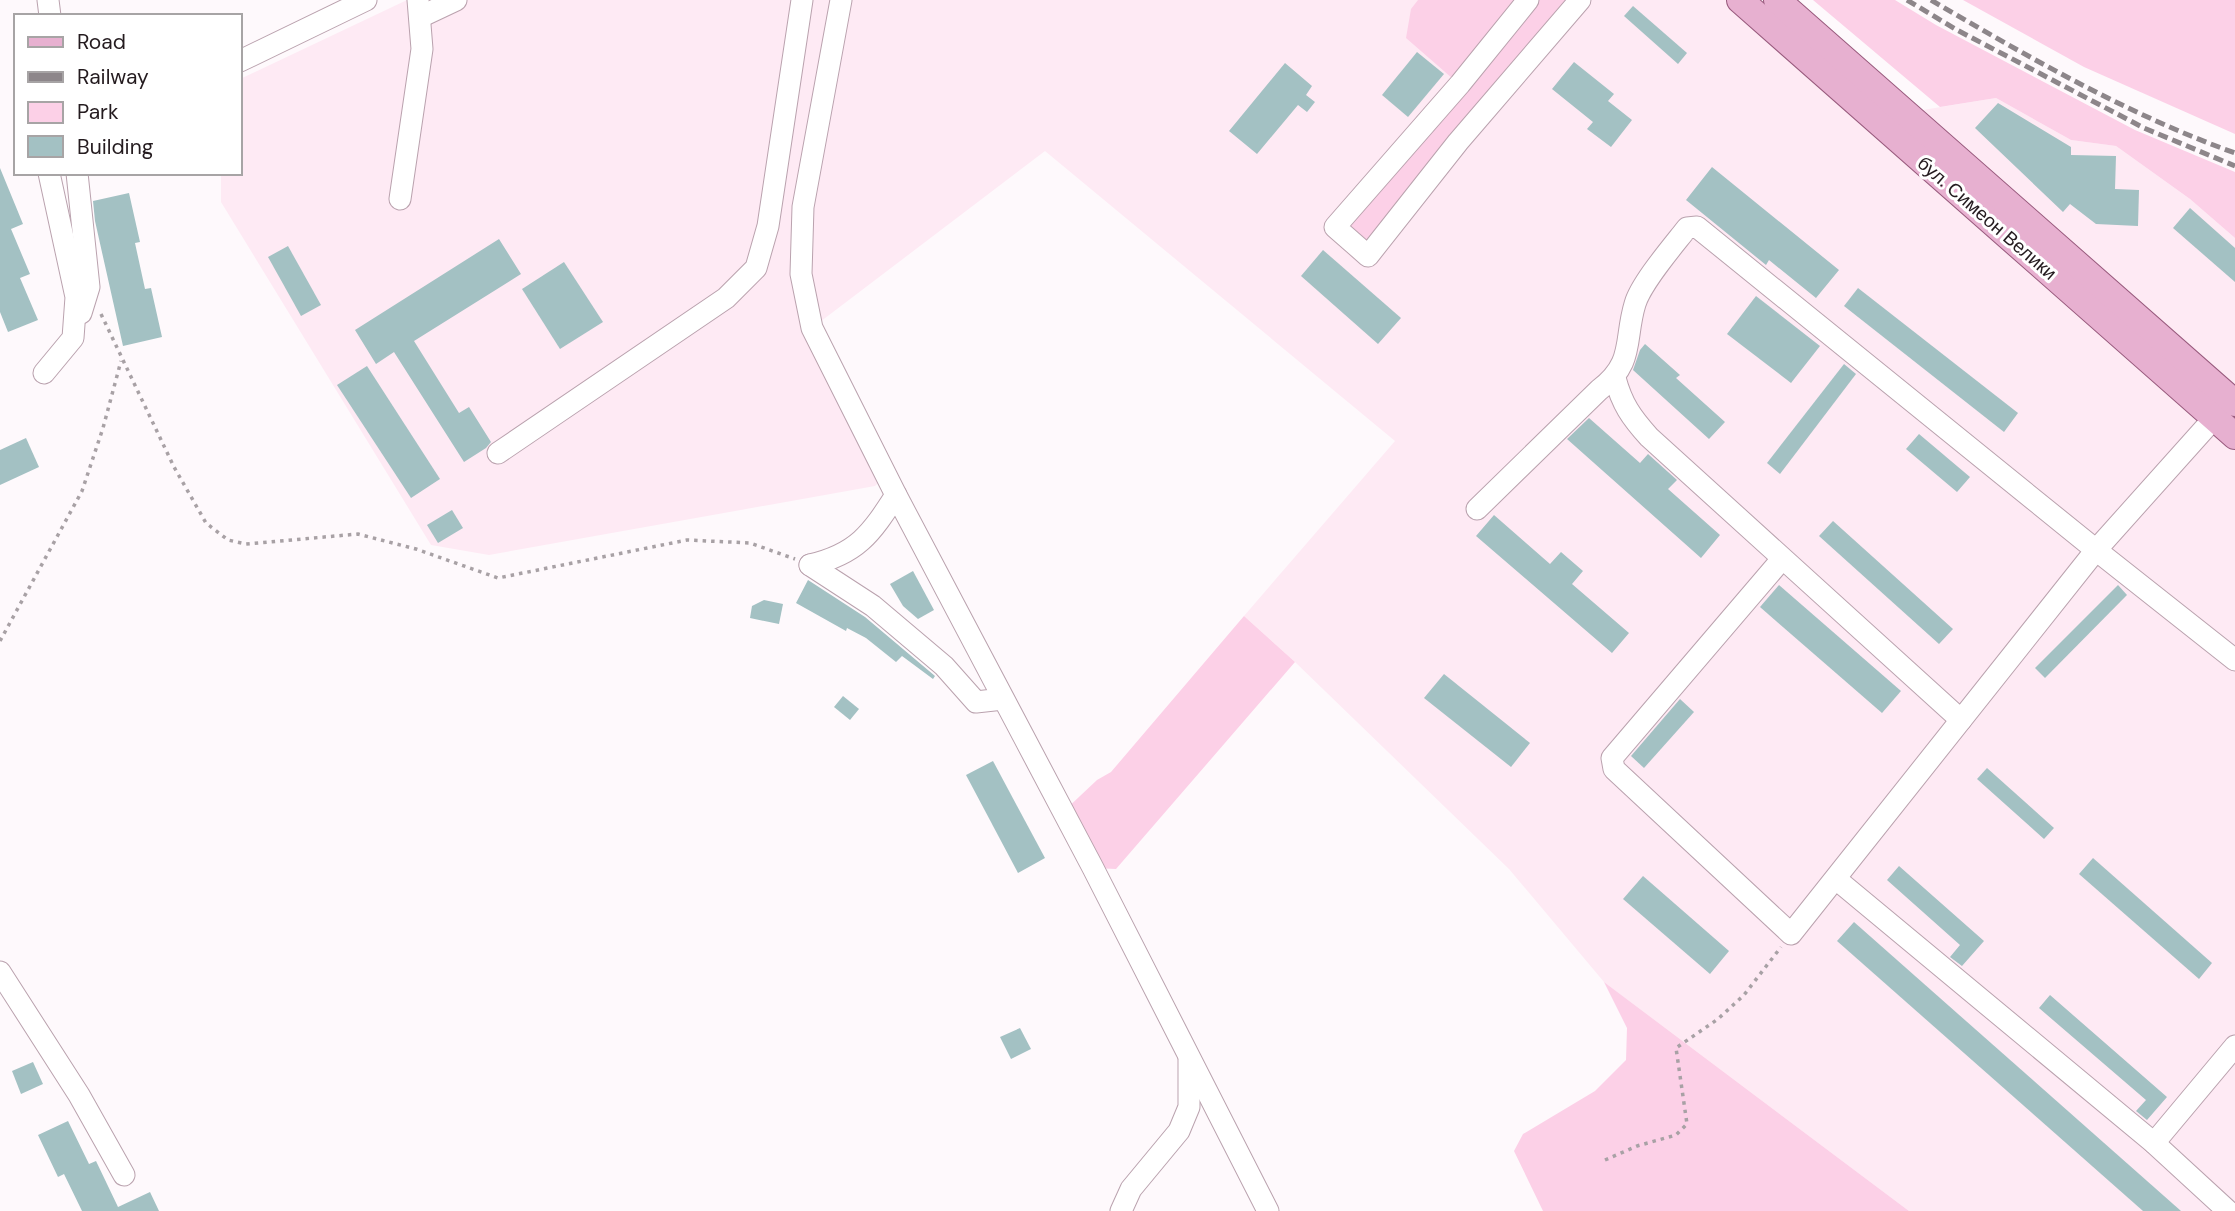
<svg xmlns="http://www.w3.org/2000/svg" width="2235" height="1211" viewBox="0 0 2235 1211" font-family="'DM Sans',sans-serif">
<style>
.built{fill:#feeaf4}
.green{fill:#fcd0e7}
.building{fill:#a3c1c3}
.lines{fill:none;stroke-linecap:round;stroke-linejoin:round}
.minor-casing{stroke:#baa2ae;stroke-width:23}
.major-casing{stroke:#985a7d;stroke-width:28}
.path{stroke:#a8a1a5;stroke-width:3.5;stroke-dasharray:3.5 5;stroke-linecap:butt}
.minor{stroke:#fff;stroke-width:21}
.major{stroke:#e7b0d0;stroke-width:26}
.rail{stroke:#8d868a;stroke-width:5;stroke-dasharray:10 5;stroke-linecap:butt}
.labels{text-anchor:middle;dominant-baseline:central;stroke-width:6;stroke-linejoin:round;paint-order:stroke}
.street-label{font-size:19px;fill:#241b1f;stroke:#fff}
</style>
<rect width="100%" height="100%" fill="#fef9fc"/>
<path class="built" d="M407 0H1740L1874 118 1996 98 2071 140 2116 146 2190 199 2235 238V1211H1909L1604 982 1509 869 1295 662 1244 616 1395 441 1045 151 812 328 886 476 875 486 489 555 431 545 221 202V173H240V79Z"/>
<g class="green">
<path d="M1418 0H1580L1368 256 1335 227 1460 85 1406 38 1411 9Z"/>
<path d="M1813 0H1895L1936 25 2135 130 2235 172V238L2190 199 2116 146 2071 140 1996 98 1940 107Z"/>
<path d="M1963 0H2235V134L2084 67Z"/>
<path d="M1244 616 1295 662 1116 869 1093 868 1063 812 1097 780 1111 772Z"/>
<path d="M1604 982 1909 1211H1543L1514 1151 1523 1134 1595 1091 1626 1060 1627 1028Z"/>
</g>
<g class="building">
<path d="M1633 6 1687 53 1678 64 1624 16Z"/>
<path d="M1417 52 1444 74 1408 117 1382 95Z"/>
<path d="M1574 62 1614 94 1608 101 1632 120 1611 147 1587 129 1593 122 1552 89Z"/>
<path d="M1285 63 1312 86 1306 95 1315 102 1307 112 1298 105 1257 154 1229 131Z"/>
<path d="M1998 103 2071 147V155L2116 156 2115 189 2139 190 2138 226 2096 224 2070 204 2063 212 1975 128Z"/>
<path d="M1712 167 1839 270 1816 298 1769 260 1766 265 1686 200Z"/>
<path d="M0 168 23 224 11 229 30 274 20 278 38 320 8 332 0 312Z"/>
<path d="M129 193 140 242 135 243 145 289 151 288 162 337 123 346 95 221 93 201Z"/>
<path d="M2190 208 2235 248V282L2173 228Z"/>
<path d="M499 239 521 274 414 341 459 413 469 407 491 442 486 448 464 462 394 352 376 364 355 330Z"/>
<path d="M288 246 321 305 301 316 268 257Z"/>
<path d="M1323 250 1401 318 1378 344 1301 276Z"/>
<path d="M564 262 603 322 560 349 522 289Z"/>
<path d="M1858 288 2018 413 2004 432 1844 306Z"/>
<path d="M1756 296 1820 346 1791 383 1727 334Z"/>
<path d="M1645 344 1680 375 1676 378 1725 422 1709 439 1633 370 1640 350Z"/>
<path d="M1844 364 1856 374 1780 474 1767 463Z"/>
<path d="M367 366 440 479 411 498 337 385Z"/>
<path d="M1589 418 1640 463 1648 454 1677 480 1668 489 1720 535 1701 558 1567 439Z"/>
<path d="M1919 434 1970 477 1957 492 1906 449Z"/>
<path d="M26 438 39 467 0 485V450Z"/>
<path d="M452 510 463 528 438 543 427 525Z"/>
<path d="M1494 515 1550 564 1561 552 1583 571 1572 584 1629 633 1612 653 1476 536Z"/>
<path d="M1833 521 1953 629 1939 644 1819 536Z"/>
<path d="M913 571 934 610 918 619 903 606 890 584Z"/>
<path d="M808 580 865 617 935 676 933 679 902 656 896 662 866 638 847 628 846 631 796 603Z"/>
<path d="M1779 585 1901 691 1882 713 1760 607Z"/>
<path d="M2118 585 2127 595 2045 678 2035 668Z"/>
<path d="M764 600 783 604 779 624 750 618 752 606Z"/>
<path d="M1444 674 1530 743 1511 767 1424 698Z"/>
<path d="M843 696 859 709 850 720 834 707Z"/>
<path d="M1680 699 1694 712 1644 768 1631 756Z"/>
<path d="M993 761 1045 858 1018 873 966 775Z"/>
<path d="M1987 768 2054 828 2044 839 1977 779Z"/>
<path d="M2093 858 2212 963 2199 979 2079 874Z"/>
<path d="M1899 866 1984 941 1962 966 1950 957 1960 945 1887 880Z"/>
<path d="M1643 876 1729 951 1710 974 1623 899Z"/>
<path d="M1854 922 2181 1211H2143L1837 941Z"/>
<path d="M2050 995 2167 1097 2147 1120 2136 1111 2146 1100 2039 1008Z"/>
<path d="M1020 1028 1031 1049 1011 1059 1000 1037Z"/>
<path d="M33 1062 43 1084 21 1094 12 1071Z"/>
<path d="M68 1121 89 1164 96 1161 118 1207 150 1192 159 1211H82L64 1174 58 1177 38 1135Z"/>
</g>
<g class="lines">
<defs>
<g id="minor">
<path d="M48 0 50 16"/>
<path d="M841 0 803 207 801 274 812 328 896 495 1093 868 1268 1211"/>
<path d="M1528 0 1460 84 1335 227 1368 256 1458 142 1580 0"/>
<path d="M420 17 456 0"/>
<path d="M240 61 366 0"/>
<path d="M77 173 89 287 81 313"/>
<path d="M400 199 422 49 418 0"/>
<path d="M44 373 73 338 76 297 49 173"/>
<path d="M1615 378C1622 404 1631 417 1649 437L1961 720"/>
<path d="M2224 407 2096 550 2235 660"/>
<path d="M498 453 726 298 756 268 768 226 802 0"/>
<path d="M1477 509 1599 390C1635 363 1624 340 1635 304 1641 283 1673 246 1687 228L1697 227 2096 550 1791 934 1614 769 1612 758 1782 559"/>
<path d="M810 565 873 606 944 666 976 702 1003 699"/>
<path d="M810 565C857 554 871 534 896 495"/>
<path d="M1836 879 2154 1143 2228 1211"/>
<path d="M0 972 79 1095 124 1175"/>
<path d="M2154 1143 2235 1046"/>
<path d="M1121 1211 1131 1189 1179 1131 1189 1107V1060"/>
</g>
<g id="major">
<path d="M1740 0 2235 436"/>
<path d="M1777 0 2235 403"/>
</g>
</defs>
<use href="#minor" class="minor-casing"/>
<use href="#major" class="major-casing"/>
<g class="path">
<path d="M101 314 174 467 206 523 228 540 246 544 358 534 416 549 498 578 687 540 750 543 795 559"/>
<path d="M0 641 82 491 103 428 121 361"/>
<path d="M1605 1160 1637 1146 1676 1135 1687 1124 1676 1048 1718 1019 1744 995 1781 947"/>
</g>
<use href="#minor" class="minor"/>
<use href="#major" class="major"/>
<g class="rail">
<path d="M1907 0 1957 30 2144 128 2235 166"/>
<path d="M1931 0C2028 57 2129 115 2235 153"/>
</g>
</g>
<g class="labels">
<g class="street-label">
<text transform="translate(1987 218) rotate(41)">бул. Симеон Велики</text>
</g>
</g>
<rect x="14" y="14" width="228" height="161" fill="#ffffff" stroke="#a7a4a5" stroke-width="2"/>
<rect x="28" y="37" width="35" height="10" fill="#e7b0d0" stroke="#a7a4a5" stroke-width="2"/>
<text x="77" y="49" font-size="21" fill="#241b1f">Road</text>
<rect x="28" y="72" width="35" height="10" fill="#8d868a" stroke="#a7a4a5" stroke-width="2"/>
<text x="77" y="84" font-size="21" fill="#241b1f">Railway</text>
<rect x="28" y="102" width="35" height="21" fill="#fcd0e7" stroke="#a7a4a5" stroke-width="2"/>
<text x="77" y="119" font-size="21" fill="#241b1f">Park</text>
<rect x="28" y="136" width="35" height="21" fill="#a3c1c3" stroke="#a7a4a5" stroke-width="2"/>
<text x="77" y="154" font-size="21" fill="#241b1f">Building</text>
</svg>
